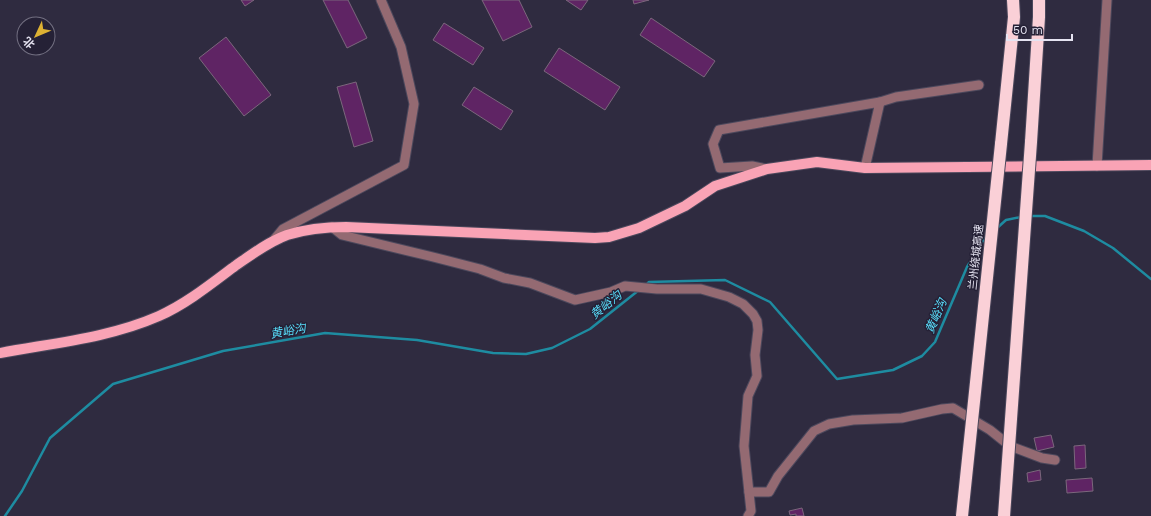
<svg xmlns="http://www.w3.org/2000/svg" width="1151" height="516" viewBox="0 0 1151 516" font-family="'Work Sans','Noto Sans SC',sans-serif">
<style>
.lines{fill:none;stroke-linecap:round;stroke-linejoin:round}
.stream{stroke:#1e8ca1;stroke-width:2.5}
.building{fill:#5f2464;stroke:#7b677c}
.minor-casing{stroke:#4c485c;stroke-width:11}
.major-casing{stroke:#4c485c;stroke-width:12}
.highway-casing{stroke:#4c485c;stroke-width:14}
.minor{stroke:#946a72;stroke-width:9}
.major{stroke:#f9a3b5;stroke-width:10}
.highway{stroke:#fad0d7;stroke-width:12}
.highway-bridge-casing{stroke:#4c485c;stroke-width:14;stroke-linecap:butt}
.highway-bridge{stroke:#fad0d7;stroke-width:12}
.labels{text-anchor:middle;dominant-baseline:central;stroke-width:3;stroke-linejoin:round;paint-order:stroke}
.street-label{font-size:11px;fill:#e5e3f1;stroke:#252136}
.water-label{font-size:12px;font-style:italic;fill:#58defb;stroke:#252136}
</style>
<rect width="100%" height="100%" fill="#2f2b40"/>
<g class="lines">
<g class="stream">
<path d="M1028 216H1045L1084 231 1113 248 1151 279"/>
<path d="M996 229 1006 220 1021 217"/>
<path d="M646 285 649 282 725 280 770 302 837 379 893 370 922 356 935 342 967 267 984 239 988 236"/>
<path d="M5 516 22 491 50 438 113 384 223 351 325 333 417 340 493 353 526 354 552 348 590 329 639 290"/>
</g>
</g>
<g class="building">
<path d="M241 0H254L245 6Z"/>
<path d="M323 0H348L367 38 347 48Z"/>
<path d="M482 0H519L532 27 503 41Z"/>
<path d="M566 0H588L581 10Z"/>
<path d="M633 0H649L634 4Z"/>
<path d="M651 18 715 61 704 77 640 35Z"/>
<path d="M444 23 484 48 473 65 433 40Z"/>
<path d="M226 37 271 95 244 116 199 58Z"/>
<path d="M559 48 620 87 605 110 544 71Z"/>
<path d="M356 82 373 141 354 147 337 87Z"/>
<path d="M474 87 513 111 501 130 462 105Z"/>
<path d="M1051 435 1054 447 1037 451 1034 438Z"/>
<path d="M1085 445 1086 468 1075 469 1074 446Z"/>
<path d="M1040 470 1041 480 1028 482 1027 473Z"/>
<path d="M1092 478 1093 491 1067 493 1066 480Z"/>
<path d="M802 508 804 516H796V514L790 515 789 511Z"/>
</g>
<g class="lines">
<defs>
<g id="minor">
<path d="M880 102 896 97 979 85"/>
<path d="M1097 166 1107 0"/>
<path d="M767 169 752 166 720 168 713 144 719 130 880 102 865 168"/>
<path d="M332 227 342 235 429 256 480 269 504 278 530 283 575 300 611 292 625 286 657 289H701L729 297 743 304 753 314 757 321 758 330 755 355 757 376 748 396 744 446 751 511 748 516"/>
<path d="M273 241 283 229 404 165 414 104 401 47 381 0"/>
<path d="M749 492H769L778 476 814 431 829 424 853 420 902 418 942 409 953 408 990 430 1010 446 1042 458 1055 460"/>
</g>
<path id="major" d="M0 353C53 343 109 338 159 316 186 304 211 284 235 266 251 255 268 242 287 235 306 229 326 227 346 227L595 238 609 237 639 228 685 206 715 186 767 169 817 162 865 168 1151 165"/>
<g id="highway">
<path d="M1031 142 1039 17V0"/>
<path d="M1001 144 1014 17 1013 0"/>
</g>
</defs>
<use href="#minor" class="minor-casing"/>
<use href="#major" class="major-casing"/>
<use href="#highway" class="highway-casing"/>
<use href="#minor" class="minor"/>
<use href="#major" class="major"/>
<use href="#highway" class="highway"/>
<defs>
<g id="highway-bridge">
<path d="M962 516 1001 144"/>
<path d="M1004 516 1031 142"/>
</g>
</defs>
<use href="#highway-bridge" class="highway-bridge-casing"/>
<use href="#highway-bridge" class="highway-bridge"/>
</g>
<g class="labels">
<g class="street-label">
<text transform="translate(976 257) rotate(-84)">兰州绕城高速</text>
</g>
<g class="water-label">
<text transform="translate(606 305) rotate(-39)">黄峪沟</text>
<text transform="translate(936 316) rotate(-67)">黄峪沟</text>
<text transform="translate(288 331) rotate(-10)">黄峪沟</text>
</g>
</g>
<g transform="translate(36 36) rotate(226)"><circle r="19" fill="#252136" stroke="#726f81"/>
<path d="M0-3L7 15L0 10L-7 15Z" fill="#ddb133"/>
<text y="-6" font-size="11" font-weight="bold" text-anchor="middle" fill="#e5e3f1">北</text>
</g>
<path d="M1007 34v6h65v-6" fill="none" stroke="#e5e3f1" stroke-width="2"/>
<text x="1013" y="34" font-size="12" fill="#e5e3f1" stroke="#252136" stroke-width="3" paint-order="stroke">50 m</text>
</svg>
